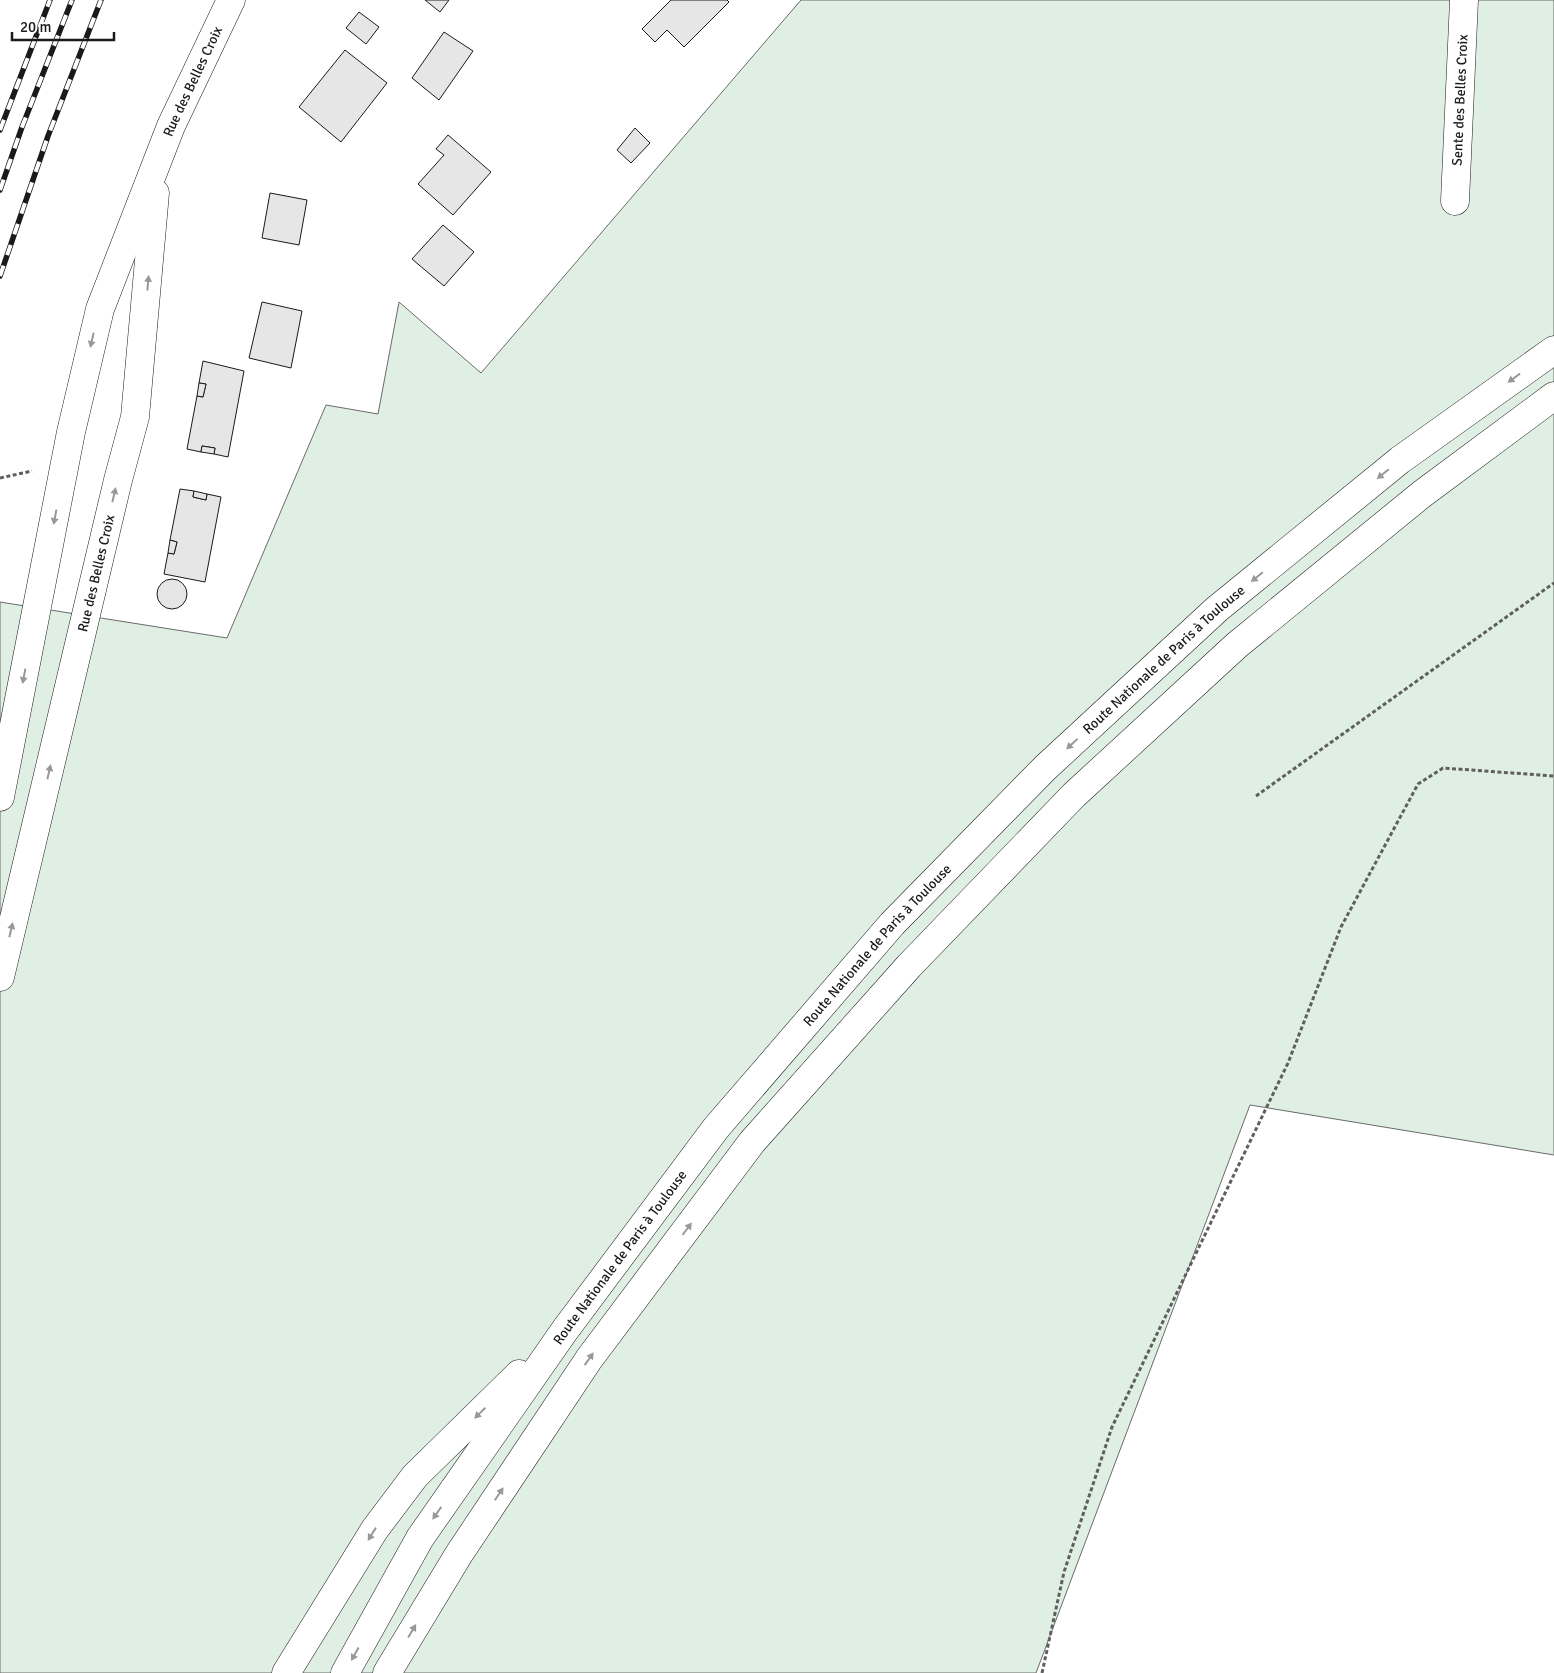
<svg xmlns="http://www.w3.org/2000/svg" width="1554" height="1673" viewBox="0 0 1554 1673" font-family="Signika,sans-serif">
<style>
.green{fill:#e0efe3;stroke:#6a6a6a}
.building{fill:#e6e6e6;stroke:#1a1a1a}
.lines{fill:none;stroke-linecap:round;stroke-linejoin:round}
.minor-casing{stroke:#1a1a1a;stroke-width:29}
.secondary-casing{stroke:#1a1a1a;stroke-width:29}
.primary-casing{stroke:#1a1a1a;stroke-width:29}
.path{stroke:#5f5f5f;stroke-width:3;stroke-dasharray:4 2.5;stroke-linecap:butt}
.minor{stroke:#fff;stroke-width:28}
.secondary{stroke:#fff;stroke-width:28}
.primary{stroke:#fff;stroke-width:28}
.rail-casing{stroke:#1a1a1a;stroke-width:5.5}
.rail{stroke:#fff;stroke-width:4;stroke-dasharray:11;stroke-linecap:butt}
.oneway{fill:#989898}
.labels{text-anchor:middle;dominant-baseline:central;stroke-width:4;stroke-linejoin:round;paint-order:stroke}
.street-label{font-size:14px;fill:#1a1a1a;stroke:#fff}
</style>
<rect width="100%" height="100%" fill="#fff"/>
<path class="green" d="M801 0H1554V1155L1250 1105 1036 1673H0V602L227 638 326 405 378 414 399 302 481 373Z"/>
<g class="building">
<path d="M425 0H449L440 12Z"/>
<path d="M671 0H727L729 2 684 47 667 30 655 42 642 29Z"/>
<path d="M359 12 379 27 366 44 346 28Z"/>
<path d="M444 32 473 51 439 100 412 78Z"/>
<path d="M345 50 387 83 341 142 299 107Z"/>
<path d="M635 128 650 143 631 163 617 150Z"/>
<path d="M448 135 491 172 453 215 418 184 444 155 436 149Z"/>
<path d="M270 193 307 200 299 245 262 238Z"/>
<path d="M443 225 474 252 444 286 412 259Z"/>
<path d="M262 302 302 311 291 368 249 358Z"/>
<path d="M203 361 244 371 228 457 214 454 215 448 202 446 201 452 187 449 197 396 203 397 206 384 199 383Z"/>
<path d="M199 383 206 384 203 397 197 396Z"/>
<path d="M202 446 215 448 214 454 201 452Z"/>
<path d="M180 489 194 491 193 497 206 500 207 494 221 497 205 582 164 574 168 553 174 554 177 542 170 540Z"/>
<path d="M194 491 207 494 206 500 193 497Z"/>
<path d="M170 540 177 542 174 554 168 553Z"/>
<circle cx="172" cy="594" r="15"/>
</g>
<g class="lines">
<defs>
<g id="minor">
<path id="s1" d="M1455 201 1464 0"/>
</g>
<g id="secondary">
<path id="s2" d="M0 797 71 432 100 309 171 126 231 0"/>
<path id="s3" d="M0 977 118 480 135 417 155 193"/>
</g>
<g id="primary">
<path d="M286 1673 375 1529 415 1476 519 1374"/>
<path id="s4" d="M345 1673 420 1538 565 1330 716 1128 892 924 1045 768 1217 609 1400 460 1554 350"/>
<path d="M387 1673 459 1554 589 1359 752 1142 909 966 1074 795 1237 645 1422 494 1554 396"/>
</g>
</defs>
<use href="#minor" class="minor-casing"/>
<use href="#secondary" class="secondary-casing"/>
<use href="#primary" class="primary-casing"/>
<g class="path">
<path d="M0 478 32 471"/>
<path d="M1256 796 1554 583"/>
<path d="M1042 1673 1064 1572 1112 1427 1288 1063 1341 927 1418 784 1443 768 1554 776"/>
</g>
<use href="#minor" class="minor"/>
<use href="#secondary" class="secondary"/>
<use href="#primary" class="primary"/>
<defs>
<g id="rail">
<path d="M0 130 50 0"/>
<path d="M0 190 22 127 72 0"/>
<path d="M0 276 48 136 101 0"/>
</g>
</defs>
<use href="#rail" class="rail-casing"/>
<use href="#rail" class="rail"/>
</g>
<defs><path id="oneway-solid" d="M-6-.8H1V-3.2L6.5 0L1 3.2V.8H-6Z" transform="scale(1.25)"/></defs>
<g class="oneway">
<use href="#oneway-solid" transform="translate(148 283) rotate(-85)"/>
<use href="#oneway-solid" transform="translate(92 340) rotate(103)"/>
<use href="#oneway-solid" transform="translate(1514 378) rotate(144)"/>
<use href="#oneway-solid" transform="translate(1383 474) rotate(141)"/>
<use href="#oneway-solid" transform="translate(114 495) rotate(-77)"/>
<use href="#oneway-solid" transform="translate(55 517) rotate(101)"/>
<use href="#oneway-solid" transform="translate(1257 577) rotate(141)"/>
<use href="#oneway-solid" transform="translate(24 676) rotate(101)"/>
<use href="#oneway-solid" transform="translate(1072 744) rotate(137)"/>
<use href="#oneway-solid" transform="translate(49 772) rotate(-77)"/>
<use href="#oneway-solid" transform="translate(11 930) rotate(-77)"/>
<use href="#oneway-solid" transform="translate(687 1229) rotate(-53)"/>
<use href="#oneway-solid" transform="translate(589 1359) rotate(-55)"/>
<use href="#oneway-solid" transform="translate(480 1413) rotate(136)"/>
<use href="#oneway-solid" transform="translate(499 1494) rotate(-56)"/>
<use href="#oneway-solid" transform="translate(437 1513) rotate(125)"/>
<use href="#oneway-solid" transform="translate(372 1534) rotate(122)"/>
<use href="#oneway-solid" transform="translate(412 1631) rotate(-59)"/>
<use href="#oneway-solid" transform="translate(355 1654) rotate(119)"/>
</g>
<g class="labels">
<g class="street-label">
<text stroke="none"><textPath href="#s2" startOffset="744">Rue des Belles Croix</textPath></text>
<text stroke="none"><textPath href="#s1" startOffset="101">Sente des Belles Croix</textPath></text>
<text stroke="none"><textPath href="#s3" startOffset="415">Rue des Belles Croix</textPath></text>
<text stroke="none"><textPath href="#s4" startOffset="1309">Route Nationale de Paris à Toulouse</textPath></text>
<text stroke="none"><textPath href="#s4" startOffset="904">Route Nationale de Paris à Toulouse</textPath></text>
<text stroke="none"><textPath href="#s4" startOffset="499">Route Nationale de Paris à Toulouse</textPath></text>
</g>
</g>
<path d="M12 32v8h102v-8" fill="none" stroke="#1a1a1a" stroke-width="2.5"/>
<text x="20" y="32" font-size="15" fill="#1a1a1a" stroke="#ffffff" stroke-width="4" paint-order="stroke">20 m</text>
</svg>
